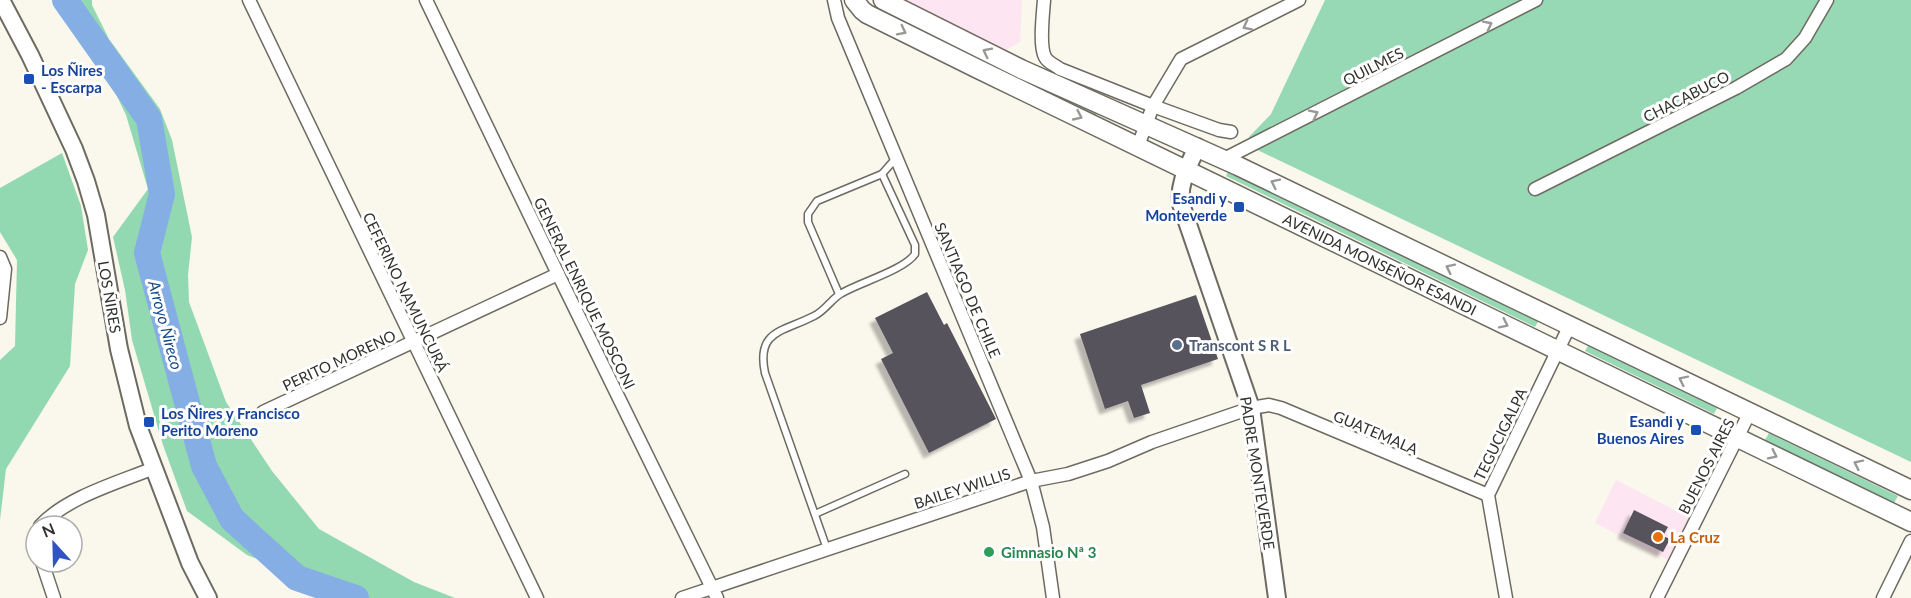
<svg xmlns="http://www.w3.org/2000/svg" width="1911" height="598" viewBox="0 0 1911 598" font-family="Lato,sans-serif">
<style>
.industrial{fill:#fde6f1}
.green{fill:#98d9b5}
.forest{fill:#92d9b2}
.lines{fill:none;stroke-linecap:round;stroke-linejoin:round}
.river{stroke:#85aee4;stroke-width:26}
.building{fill:#56535c;filter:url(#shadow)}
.lane-casing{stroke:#6d6b61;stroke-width:9}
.street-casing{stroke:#6d6b61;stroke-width:15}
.secondary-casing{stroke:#6d6b61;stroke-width:20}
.primary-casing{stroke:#6d6b61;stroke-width:21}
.lane{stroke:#fff;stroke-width:6}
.street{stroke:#fff;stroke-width:12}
.secondary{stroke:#fff;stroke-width:16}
.primary{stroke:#fff;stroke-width:18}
.oneway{stroke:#989896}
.transit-dot{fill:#1a4fb4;stroke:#fff;stroke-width:2}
.service-dot{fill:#5c6f8a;stroke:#fff;stroke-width:2}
.food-dot{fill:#e8710a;stroke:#fff;stroke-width:2}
.leisure-dot{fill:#2e9e5b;stroke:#fff;stroke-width:2}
.labels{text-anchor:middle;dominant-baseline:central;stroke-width:6;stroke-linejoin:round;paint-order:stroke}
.street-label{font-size:15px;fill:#32312d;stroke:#fff}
.transit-label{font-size:15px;font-weight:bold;fill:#164399;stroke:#fff;text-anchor:start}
.service-label{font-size:15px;font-weight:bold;fill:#4e5e75;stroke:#fff;text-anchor:start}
.food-label{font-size:15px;font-weight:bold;fill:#c56008;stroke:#fff;text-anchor:start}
.leisure-label{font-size:15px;font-weight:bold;fill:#27864d;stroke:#fff;text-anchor:start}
.water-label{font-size:16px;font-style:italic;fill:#104787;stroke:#fff}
</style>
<defs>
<filter id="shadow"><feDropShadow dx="-5.5" dy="5.5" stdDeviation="1.5" flood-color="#0004"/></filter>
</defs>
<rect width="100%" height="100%" fill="#faf7ec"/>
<g class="industrial">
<path d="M906 0H1022L1020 42 1004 51Z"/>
<path d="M1616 480 1690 518 1668 560 1595 523Z"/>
</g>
<g class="green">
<path d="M1325 0H1911V462L1249 146V137L1271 114Z"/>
<path d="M876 5 1038 87 1097 112 1096 117 874 9Z"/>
<path d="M1230 168 1539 320 1535 327 1226 176Z"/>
<path d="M1589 344 1718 406 1714 414 1585 351Z"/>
<path d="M1769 433 1898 496 1894 503 1765 440Z"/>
</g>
<g class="forest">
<path d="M56 0H92V5L109 39 160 109 172 140 192 237 188 275 189 302 226 402 272 471 319 529 414 582 455 598H360L247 555 187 511 163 445 132 340 125 290 113 237 148 189 126 115 81 22Z"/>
<path d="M62 153 81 206 88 250 75 284 70 366 6 469 0 520V360L15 346 17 260 0 232V188Z"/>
</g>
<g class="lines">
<path class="river" d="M65 0 149 119 162 194 147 253 204 466 232 519 297 578 356 598"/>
</g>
<g class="building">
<path d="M927 292 944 325 947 323 996 419 929 453 881 359 893 353 875 318Z"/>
<path d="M1196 295 1218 359 1141 385 1150 413 1134 418 1128 401 1105 409 1080 334Z"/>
<path d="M1634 510 1668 527 1663 536 1670 539 1663 552 1623 533Z"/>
</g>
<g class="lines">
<defs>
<g id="lane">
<path d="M839 294 808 222V214L817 201 882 174 896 158"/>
<path d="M815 514 905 474"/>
<path d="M827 549 765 373C756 330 783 332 814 316 826 310 832 298 842 293 861 282 904 270 915 254V245L882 174"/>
</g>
<g id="street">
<path d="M249 0 537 598"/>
<path d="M426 0 558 274 717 598"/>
<path d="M834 0 838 18 1031 481 1043 527 1053 598"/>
<path d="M1044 0C1043 14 1039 46 1045 57 1048 63 1055 65 1060 69L1153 106 1219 130 1231 132"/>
<path d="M1138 146 1153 106 1181 59 1299 0"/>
<path d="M1224 159 1536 0"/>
<path d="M1535 189 1736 88 1786 59 1805 38 1827 0"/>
<path d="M0 257 5 269 0 318"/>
<path d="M263 412 558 274"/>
<path d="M40 526C67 497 117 483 154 468"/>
<path d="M42 562 54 598"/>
<path d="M682 598 1031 481 1068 474 1108 461 1152 442 1251 408 1269 405 1281 408 1488 495"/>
<path d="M1506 598 1488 495 1570 325"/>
<path d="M1657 598 1750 412"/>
<path d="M1883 598 1911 541"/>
</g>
<g id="secondary">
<path d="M1 0 30 55 74 149 86 181 96 215 119 349 138 426 190 563 208 598"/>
<path d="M1197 147C1189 165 1178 183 1181 204L1251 408 1277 598"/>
</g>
<g id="primary">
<path d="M854 0 862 10 867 14 978 69 1911 522"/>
<path d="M883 0 1021 69 1238 166 1911 490"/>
</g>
</defs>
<use href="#lane" class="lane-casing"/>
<use href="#street" class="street-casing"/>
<use href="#secondary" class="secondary-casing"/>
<use href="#primary" class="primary-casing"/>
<use href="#lane" class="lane"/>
<use href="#street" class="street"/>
<use href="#secondary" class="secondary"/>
<use href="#primary" class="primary"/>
</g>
<defs><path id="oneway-chevron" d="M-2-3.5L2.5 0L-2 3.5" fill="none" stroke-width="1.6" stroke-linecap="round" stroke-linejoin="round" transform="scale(1.5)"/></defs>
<g class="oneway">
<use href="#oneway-chevron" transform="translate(1488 25) rotate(-27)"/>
<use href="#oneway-chevron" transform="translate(1247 26) rotate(153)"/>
<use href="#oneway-chevron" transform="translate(902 31) rotate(27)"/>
<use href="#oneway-chevron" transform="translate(987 52) rotate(-153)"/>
<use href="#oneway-chevron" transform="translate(1314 114) rotate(-27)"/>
<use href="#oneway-chevron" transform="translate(1078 116) rotate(25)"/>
<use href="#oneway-chevron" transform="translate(1275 183) rotate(-154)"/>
<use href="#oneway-chevron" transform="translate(1450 268) rotate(-154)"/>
<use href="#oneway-chevron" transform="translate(1504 324) rotate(26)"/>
<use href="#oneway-chevron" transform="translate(1683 380) rotate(-154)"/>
<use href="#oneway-chevron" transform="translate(1773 455) rotate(26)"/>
<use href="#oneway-chevron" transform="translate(1858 464) rotate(-154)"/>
</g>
<g class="transit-dot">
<rect x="23" y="73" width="12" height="12" rx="3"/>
<rect x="1233" y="201" width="12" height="12" rx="3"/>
<rect x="143" y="416" width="12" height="12" rx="3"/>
<rect x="1690" y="424" width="12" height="12" rx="3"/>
</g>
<circle class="service-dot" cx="1177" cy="345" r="6"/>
<circle class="food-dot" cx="1658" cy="537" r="6"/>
<circle class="leisure-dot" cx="989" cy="552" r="6"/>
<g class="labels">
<g class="street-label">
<text transform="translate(1373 66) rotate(-27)">QUILMES</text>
<text transform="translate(1686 96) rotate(-27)">CHACABUCO</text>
<text transform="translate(1380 264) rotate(26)">AVENIDA MONSEÑOR ESANDI</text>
<text transform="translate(968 290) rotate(67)">SANTIAGO DE CHILE</text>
<text transform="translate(406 292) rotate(64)">CEFERINO NAMUNCURÁ</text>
<text transform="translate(585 293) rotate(64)">GENERAL ENRIQUE MOSCONI</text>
<text transform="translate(110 297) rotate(80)">LOS ÑIRES</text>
<text transform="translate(339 360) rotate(-25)">PERITO MORENO</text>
<text transform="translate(1376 432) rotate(23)">GUATEMALA</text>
<text transform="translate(1500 434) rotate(-64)">TEGUCIGALPA</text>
<text transform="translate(1706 466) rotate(-63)">BUENOS AIRES</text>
<text transform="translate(1258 473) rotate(81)">PADRE MONTEVERDE</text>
<text transform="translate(962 488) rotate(-18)">BAILEY WILLIS</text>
</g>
<g class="transit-label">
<text x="41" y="70">Los Ñires<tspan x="41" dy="17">- Escarpa</tspan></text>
<text x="1227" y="198" text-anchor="end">Esandi y<tspan x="1227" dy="17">Monteverde</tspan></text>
<text x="161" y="413">Los Ñires y Francisco<tspan x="161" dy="17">Perito Moreno</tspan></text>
<text x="1684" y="421" text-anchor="end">Esandi y<tspan x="1684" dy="17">Buenos Aires</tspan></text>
</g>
<g class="service-label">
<text x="1189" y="345">Transcont S R L</text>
</g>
<g class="food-label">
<text x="1670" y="537">La Cruz</text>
</g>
<g class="leisure-label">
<text x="1001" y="552">Gimnasio Nª 3</text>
</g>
<g class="water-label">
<text transform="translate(166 325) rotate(75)">Arroyo Ñireco</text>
</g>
</g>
<g transform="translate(54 544) rotate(338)"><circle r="28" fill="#ffffff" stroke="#adadab" stroke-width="1.5"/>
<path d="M0-4.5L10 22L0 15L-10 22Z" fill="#3154c5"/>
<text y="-9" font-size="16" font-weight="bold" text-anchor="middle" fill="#32312d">N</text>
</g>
</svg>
